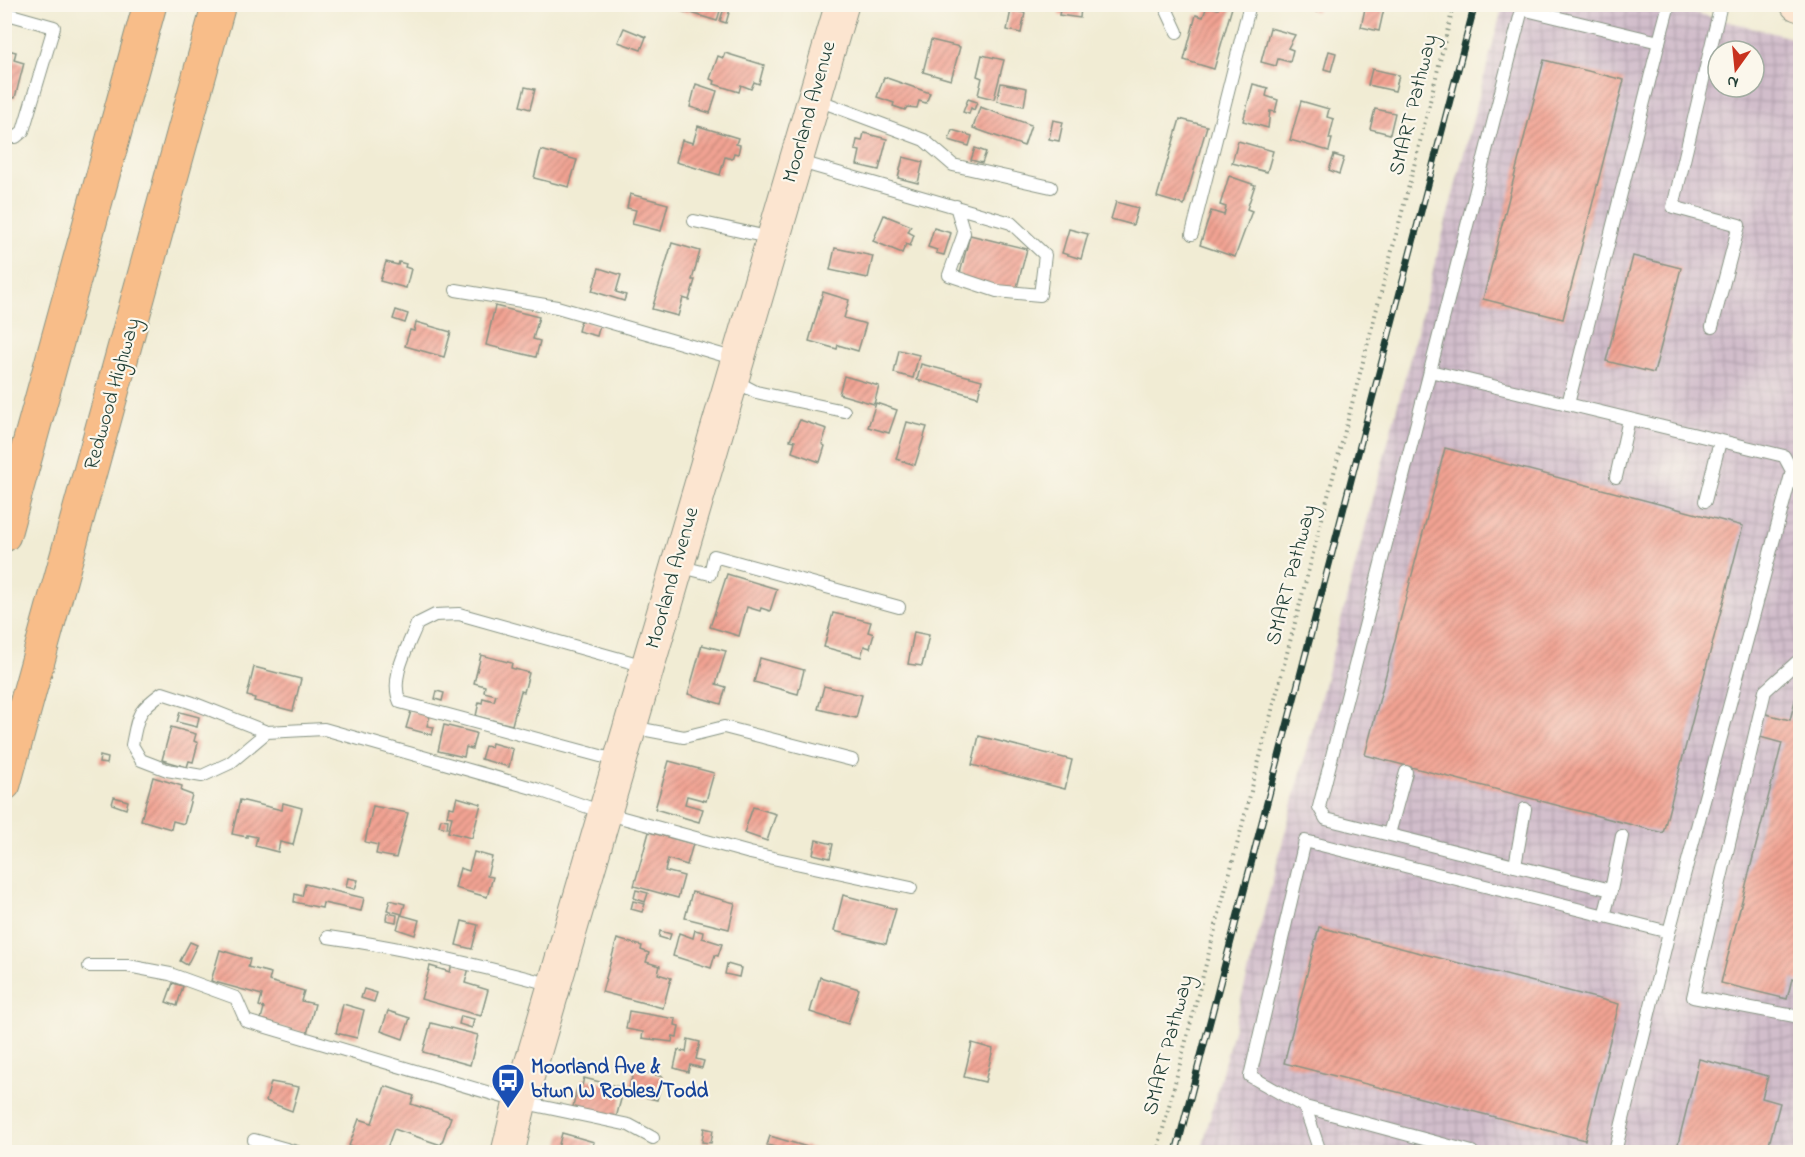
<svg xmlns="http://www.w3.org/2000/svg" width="1805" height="1157" viewBox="0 0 1805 1157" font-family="'Indie Flower',sans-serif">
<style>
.industrial{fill:url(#industrial-grid);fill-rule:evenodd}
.building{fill:url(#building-hatch)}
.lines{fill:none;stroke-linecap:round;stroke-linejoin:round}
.lane-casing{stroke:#889484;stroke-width:14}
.secondary-casing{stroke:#889484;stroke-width:35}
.highway-casing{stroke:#889484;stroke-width:35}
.path{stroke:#889484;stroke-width:4;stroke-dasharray:1.5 4.5;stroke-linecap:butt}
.lane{stroke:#fff;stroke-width:12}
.secondary{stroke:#fce5d0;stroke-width:33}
.highway{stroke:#f8bd89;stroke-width:33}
.rail-casing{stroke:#1f3d34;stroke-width:7}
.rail{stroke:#fbf7ec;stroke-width:4.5;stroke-dasharray:14;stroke-linecap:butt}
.labels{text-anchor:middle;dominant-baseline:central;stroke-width:4.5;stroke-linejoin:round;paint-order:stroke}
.street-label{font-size:21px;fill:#1f3d34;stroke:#fbf7ec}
.transit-label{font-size:21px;font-weight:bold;fill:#164399;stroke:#fbf7ec;text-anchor:start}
</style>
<defs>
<pattern id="industrial-grid" width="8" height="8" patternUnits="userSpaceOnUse" patternTransform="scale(1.5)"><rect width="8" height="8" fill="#d1bdcb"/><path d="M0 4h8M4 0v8" fill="none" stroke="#b3a3af"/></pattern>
<pattern id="building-hatch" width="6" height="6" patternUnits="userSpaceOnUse" patternTransform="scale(1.5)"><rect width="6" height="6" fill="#f2a393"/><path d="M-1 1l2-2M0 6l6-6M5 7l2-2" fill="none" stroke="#c38679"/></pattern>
</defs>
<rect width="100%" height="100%" fill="#fbf7ec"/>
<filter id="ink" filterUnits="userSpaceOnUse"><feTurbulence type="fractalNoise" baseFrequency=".0167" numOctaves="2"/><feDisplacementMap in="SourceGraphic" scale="12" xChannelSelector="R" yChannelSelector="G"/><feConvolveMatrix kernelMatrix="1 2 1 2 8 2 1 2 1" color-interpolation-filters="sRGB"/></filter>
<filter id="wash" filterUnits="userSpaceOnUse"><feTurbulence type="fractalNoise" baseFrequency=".008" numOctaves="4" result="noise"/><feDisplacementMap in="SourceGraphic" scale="24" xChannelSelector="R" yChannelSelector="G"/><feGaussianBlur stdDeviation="1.35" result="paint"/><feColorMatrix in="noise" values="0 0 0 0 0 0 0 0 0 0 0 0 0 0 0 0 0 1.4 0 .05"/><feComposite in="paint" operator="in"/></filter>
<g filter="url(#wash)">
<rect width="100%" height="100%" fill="#f1ecd4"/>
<path class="industrial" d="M1503 5H1664L1800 40V1152H1201ZM1718 51H1754V87H1718Z"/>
<g id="blocks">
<g class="building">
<path d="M678 4H691L689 13 676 10Z"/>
<path d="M693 4H722L717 21 691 13Z"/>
<path d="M1061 4 1081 7 1080 18 1059 15Z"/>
<path d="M1219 4H1233L1214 69 1184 60 1196 15 1203 17 1207 6 1218 9Z"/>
<path d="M1296 4H1319L1317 12Z"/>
<path d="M1366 4H1385L1379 31 1361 27Z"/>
<path d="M724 8 730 9 726 23 720 21Z"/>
<path d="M1011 10 1025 13 1021 33 1007 30Z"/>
<path d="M624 28 646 37 641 50 618 42Z"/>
<path d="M1270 28 1295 35 1288 48 1293 50 1290 62 1278 59 1276 66 1261 62Z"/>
<path d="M931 40 960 47 951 80 923 72Z"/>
<path d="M4 49 16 52 14 60 24 63 15 98 4 96Z"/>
<path d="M1329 51 1336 53 1331 71 1324 69Z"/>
<path d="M725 53 764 65 759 84 754 82 751 89 741 85 739 92 714 84 715 81 710 79 718 56 723 58Z"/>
<path d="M982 55 1004 60 994 99 978 95 982 78 977 76Z"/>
<path d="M1544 60 1624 80 1563 319 1483 299Z"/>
<path d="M1372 69 1399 75 1395 91 1368 85Z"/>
<path d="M884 77 930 93 926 103 919 101 917 108 907 107 905 110 893 106 894 103 877 97Z"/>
<path d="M1001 83 1027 88 1024 106 997 101Z"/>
<path d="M696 84 717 91 710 113 690 107Z"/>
<path d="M1253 84 1268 88 1266 96 1278 100 1275 112 1270 111 1268 128 1243 121Z"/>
<path d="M525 87 535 89 530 109 520 106Z"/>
<path d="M968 99 977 102 974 110 971 108 969 114 963 112Z"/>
<path d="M1301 101 1329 109 1327 117 1334 119 1329 139H1332L1329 151 1290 140Z"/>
<path d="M980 107 1031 125 1024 146 973 128Z"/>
<path d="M1375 109 1395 113 1390 134 1370 129Z"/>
<path d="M1180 119 1207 126 1184 205 1157 197Z"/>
<path d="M1053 120 1063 122 1059 141 1049 139Z"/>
<path d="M698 126 738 138 736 144 740 145 738 154 734 153 732 159 725 157 720 175 676 162 682 140 693 143Z"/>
<path d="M952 130 972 136 969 146 949 140Z"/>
<path d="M864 133 887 139 879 170 857 165 860 151 855 150 857 140 862 141Z"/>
<path d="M1238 141 1273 151 1267 172 1232 163Z"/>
<path d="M975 148 986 152 982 163 971 160Z"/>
<path d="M541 150 577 160 569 187 534 178Z"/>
<path d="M1334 155 1344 158 1339 174 1329 170Z"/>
<path d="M903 157 923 162 918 183 898 178Z"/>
<path d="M1229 176 1255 185 1247 209 1252 211 1235 257 1200 245 1211 211 1224 215 1226 207 1220 205Z"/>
<path d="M630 194 668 204 661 231 632 224 636 210 627 208Z"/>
<path d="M1116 202 1138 208 1133 225 1111 219Z"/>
<path d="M884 215 911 226 908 232 914 235 910 246 906 244 902 253 873 241Z"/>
<path d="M934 228 951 233 944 255 936 253 937 250 928 247Z"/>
<path d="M1069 229 1088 234 1081 259 1062 253Z"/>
<path d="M970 235 1027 249 1016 291 959 277Z"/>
<path d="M672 243 700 251 692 280H695L689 300 683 298 678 316 652 309Z"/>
<path d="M835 248 873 256 868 278 830 270Z"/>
<path d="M1633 256 1681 268 1654 373 1606 361Z"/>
<path d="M386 262 398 265 399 262 406 264 405 267 411 269 406 288 380 281Z"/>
<path d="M599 268 621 275 616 292 626 295 624 301 592 291Z"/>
<path d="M823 292 849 300 844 318 866 324 858 351 838 345 837 349 809 341Z"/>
<path d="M495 306 539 317 533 339 540 341 536 357 486 345Z"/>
<path d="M396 310 408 314 405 323 393 319Z"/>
<path d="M581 320 600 325 597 336 578 331Z"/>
<path d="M416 322 451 332 444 357 405 346 410 330 414 331Z"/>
<path d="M899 350 919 355 913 378 894 373Z"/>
<path d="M921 364 982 380 978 397 917 380Z"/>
<path d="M844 376 879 386 874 404 839 394Z"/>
<path d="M876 403 897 410 889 433 868 427Z"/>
<path d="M800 420 827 429 822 444 825 446 820 462 792 452 795 441 790 440Z"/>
<path d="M907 422 927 427 915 465 896 459Z"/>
<path d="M1445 448 1743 526 1663 833 1365 755Z"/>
<path d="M727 574 777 589 770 611 761 608 760 611 747 607 739 636 710 627Z"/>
<path d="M833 613 871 622 868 632 874 634 870 648 864 646 861 657 824 647Z"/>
<path d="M914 632 929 635 922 666 908 664Z"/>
<path d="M702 645 726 651 716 684 726 687 721 704 688 694Z"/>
<path d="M481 655 512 663 511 668 529 673 524 692 521 691 512 725 476 716 479 702 482 703 483 698 494 701 496 695 484 692 485 686 474 683Z"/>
<path d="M760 658 804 670 798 694 754 682Z"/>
<path d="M254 667 301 679 293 711 254 701 255 698 247 696Z"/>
<path d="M824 686 862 695 856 718 818 709Z"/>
<path d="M437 691 444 693 442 701 435 699Z"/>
<path d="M1796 697 1800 698V981L1792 979 1787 999 1721 983 1782 743 1760 737 1766 714 1790 720Z"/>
<path d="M411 711 430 716 427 726 434 727 432 735 406 728Z"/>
<path d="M180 712 199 717 197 727 177 722Z"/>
<path d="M444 725 476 733 472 749 466 747 464 757 438 751Z"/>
<path d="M171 727 196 734 194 741 198 743 193 762 189 761 187 767 162 760Z"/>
<path d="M979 736 1072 760 1065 789 972 765Z"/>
<path d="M492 743 513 749 509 767 481 759 485 746 491 747Z"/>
<path d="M100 756 108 758 107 764 99 763Z"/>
<path d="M669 761 714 773 706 801 687 796 685 804 703 809 699 822 655 809Z"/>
<path d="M153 777 182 786 181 791 192 795 184 824 173 821 171 829 141 820Z"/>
<path d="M114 797 128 801 126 809 112 804Z"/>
<path d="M457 797 481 804 472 838 448 832 452 817 447 816 449 807 454 808Z"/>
<path d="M240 800 282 810 283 803 302 808 293 845 280 842 278 852 255 846 257 837 247 835V837L232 834Z"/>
<path d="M373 806 408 813 396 858 376 854 378 845 365 842Z"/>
<path d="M753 807 776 814 767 841 744 833Z"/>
<path d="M441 819 448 820 447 828 439 826Z"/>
<path d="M649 832 693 844 687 865 668 859 665 871 684 876 678 898 634 886Z"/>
<path d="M816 840 833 844 830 858 813 854Z"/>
<path d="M474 852 492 857 487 876 493 877 487 897 455 888 460 868 469 871Z"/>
<path d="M348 878 358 880 355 889 346 887Z"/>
<path d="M305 884 364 898 361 911 323 903 322 908 294 902 295 894 302 896Z"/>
<path d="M636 890 648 893 645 902 634 898Z"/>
<path d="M692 892 735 903 729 929 685 918Z"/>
<path d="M843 895 896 909 886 944 834 931Z"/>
<path d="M390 900 405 904 402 914 387 910Z"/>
<path d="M633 901 645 904 642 912 631 909Z"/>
<path d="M387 913 397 915 396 922 386 920Z"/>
<path d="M401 915 419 920 415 935 397 929Z"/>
<path d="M462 921 478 925 472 949 456 945Z"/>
<path d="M1319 927 1619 1004 1585 1140 1284 1063Z"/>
<path d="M695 930 703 932 702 938 722 944 718 956 715 955 711 968 673 956 679 933 693 938Z"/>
<path d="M660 931 671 934 669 940 659 937Z"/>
<path d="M617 939 642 946 641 950 649 953 646 962 660 966 658 974 671 978 663 1008 602 992Z"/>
<path d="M190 942 197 945 187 965 180 961Z"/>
<path d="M220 950 250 959 248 967 271 973 269 981 304 991 301 1001 315 1004 307 1034 271 1024 272 1022 261 1019 264 1008 259 1006 262 995 211 981Z"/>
<path d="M452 963 469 968 465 983 488 990 481 1016 421 999 430 966 450 972Z"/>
<path d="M727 964 741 968 739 977 725 974Z"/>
<path d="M820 977 859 989 848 1024 810 1012Z"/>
<path d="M173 983 183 986 177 1006 166 1002Z"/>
<path d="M364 989 377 993 374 1002 361 998Z"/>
<path d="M343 1004 364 1010 357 1038 336 1033Z"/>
<path d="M388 1011 410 1018 403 1039 381 1031Z"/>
<path d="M629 1011 676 1019 675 1025 679 1026 677 1037 673 1036 672 1042 642 1038 643 1032 626 1029Z"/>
<path d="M461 1016 474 1019 472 1028 459 1024Z"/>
<path d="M431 1023 478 1035 470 1065 423 1052Z"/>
<path d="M688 1039 700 1042 696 1059 704 1061 702 1068 690 1065 688 1072 674 1068 678 1050 686 1052Z"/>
<path d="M972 1043 993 1049 985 1082 964 1077Z"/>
<path d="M1699 1059 1768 1076 1762 1098 1780 1103 1767 1152H1676Z"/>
<path d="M634 1069 663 1077 657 1100 628 1093Z"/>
<path d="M584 1078 624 1088 616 1118 573 1107 577 1088 581 1089Z"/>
<path d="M271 1082 299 1087 292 1111 266 1101Z"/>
<path d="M385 1086 414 1096 411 1104 451 1117 441 1145 394 1129 387 1148H384L383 1152H352L354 1147 349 1146 359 1119 372 1123Z"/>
<path d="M704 1128 713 1130 711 1143 702 1142Z"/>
<path d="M562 1133 594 1142 591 1152H557Z"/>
<path d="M770 1136 814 1149 813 1152H794L767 1145Z"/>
<path d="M827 1147 841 1152H825Z"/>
</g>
</g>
</g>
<g filter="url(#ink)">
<use href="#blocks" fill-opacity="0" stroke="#889484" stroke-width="1.5"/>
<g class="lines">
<defs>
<g id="lane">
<path d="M1164 4 1177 32"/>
<path d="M4 13 54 27 23 131 16 137H4"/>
<path d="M815 99 924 140 953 165 1051 187"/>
<path d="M797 161 1011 223 1045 255 1040 295 997 291 949 275 964 233 956 206"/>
<path d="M694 221 772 238"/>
<path d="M1192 234 1250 4"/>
<path d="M456 290 557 307 736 359"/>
<path d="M1712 327 1739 225 1673 207 1721 4"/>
<path d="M1430 371 1522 9 1659 42 1669 4"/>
<path d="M733 380 756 392 844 411"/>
<path d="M1568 404 1659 42"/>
<path d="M1616 477 1629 419"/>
<path d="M1705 501 1720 441"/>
<path d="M678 566 710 574 714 556 899 607"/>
<path d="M1797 662 1765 691 1693 997 1800 1017"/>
<path d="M631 727 684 737 724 727 852 760"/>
<path d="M267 732 230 763 202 776 167 770 141 760 132 745C138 715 137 711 162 693L193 703 267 732 324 729 536 789 605 813 750 853 911 888"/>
<path d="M619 761 400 702C389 678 408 647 417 624L435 615 459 614 645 666"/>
<path d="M1389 834 1406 772"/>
<path d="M1515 866 1525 809"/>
<path d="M1611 890 1622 836"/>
<path d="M1604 916 1611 890 1326 819 1319 807 1430 371 1784 456 1792 471 1669 932"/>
<path d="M328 937C404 948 478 965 553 985"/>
<path d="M89 966H128L170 974 236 998 246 1021 520 1102 629 1125 653 1138"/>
<path d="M1305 1107 1320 1152"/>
<path d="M254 1140 297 1152"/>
<path d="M1472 1152 1305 1107 1250 1076 1305 841 1669 932 1615 1152"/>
</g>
<g id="secondary">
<path d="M1797 4 1800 5"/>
<path d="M508 1152 520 1102 842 4"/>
</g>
<g id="highway">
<path d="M4 535 150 4"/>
<path d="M4 784 219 4"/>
</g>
</defs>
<use href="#lane" class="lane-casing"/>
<use href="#secondary" class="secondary-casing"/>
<use href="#highway" class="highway-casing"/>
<path class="path" d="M1157 1152 1414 166 1454 4"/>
<use href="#lane" class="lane"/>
<use href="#secondary" class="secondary"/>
<use href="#highway" class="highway"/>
<defs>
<path id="rail" d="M1176 1152 1475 4"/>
</defs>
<use href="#rail" class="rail-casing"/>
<use href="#rail" class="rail"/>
</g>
</g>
<defs>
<symbol id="bus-pin" viewBox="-11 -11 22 30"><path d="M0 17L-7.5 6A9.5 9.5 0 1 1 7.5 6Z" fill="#1a4fb4" stroke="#fbf7ec"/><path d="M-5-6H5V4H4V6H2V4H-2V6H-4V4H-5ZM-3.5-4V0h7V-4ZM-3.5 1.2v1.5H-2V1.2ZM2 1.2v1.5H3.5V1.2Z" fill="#fff"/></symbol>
</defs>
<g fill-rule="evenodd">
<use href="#bus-pin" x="489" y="1061" width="38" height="52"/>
</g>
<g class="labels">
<g class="street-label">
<text transform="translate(1414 105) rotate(-76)">SMART Pathway</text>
<text transform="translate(810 112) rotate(-74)">Moorland Avenue</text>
<text transform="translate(113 394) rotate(-74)">Redwood Highway</text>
<text transform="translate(1292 575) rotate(-75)">SMART Pathway</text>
<text transform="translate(673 578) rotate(-74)">Moorland Avenue</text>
<text transform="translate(1169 1045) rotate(-75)">SMART Pathway</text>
</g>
<g class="transit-label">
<text x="531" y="1068">Moorland Ave &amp;<tspan x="531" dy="24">btwn W Robles/Todd</tspan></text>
</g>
</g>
<rect width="1805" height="1157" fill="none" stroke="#fbf7ec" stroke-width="24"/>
<g transform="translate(1736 69) rotate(195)"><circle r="28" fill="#fbf7ec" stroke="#a3ada2" stroke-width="1.5"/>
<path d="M0-4.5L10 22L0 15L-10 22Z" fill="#c8321e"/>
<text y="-9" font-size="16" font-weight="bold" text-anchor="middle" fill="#1f3d34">N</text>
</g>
</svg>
